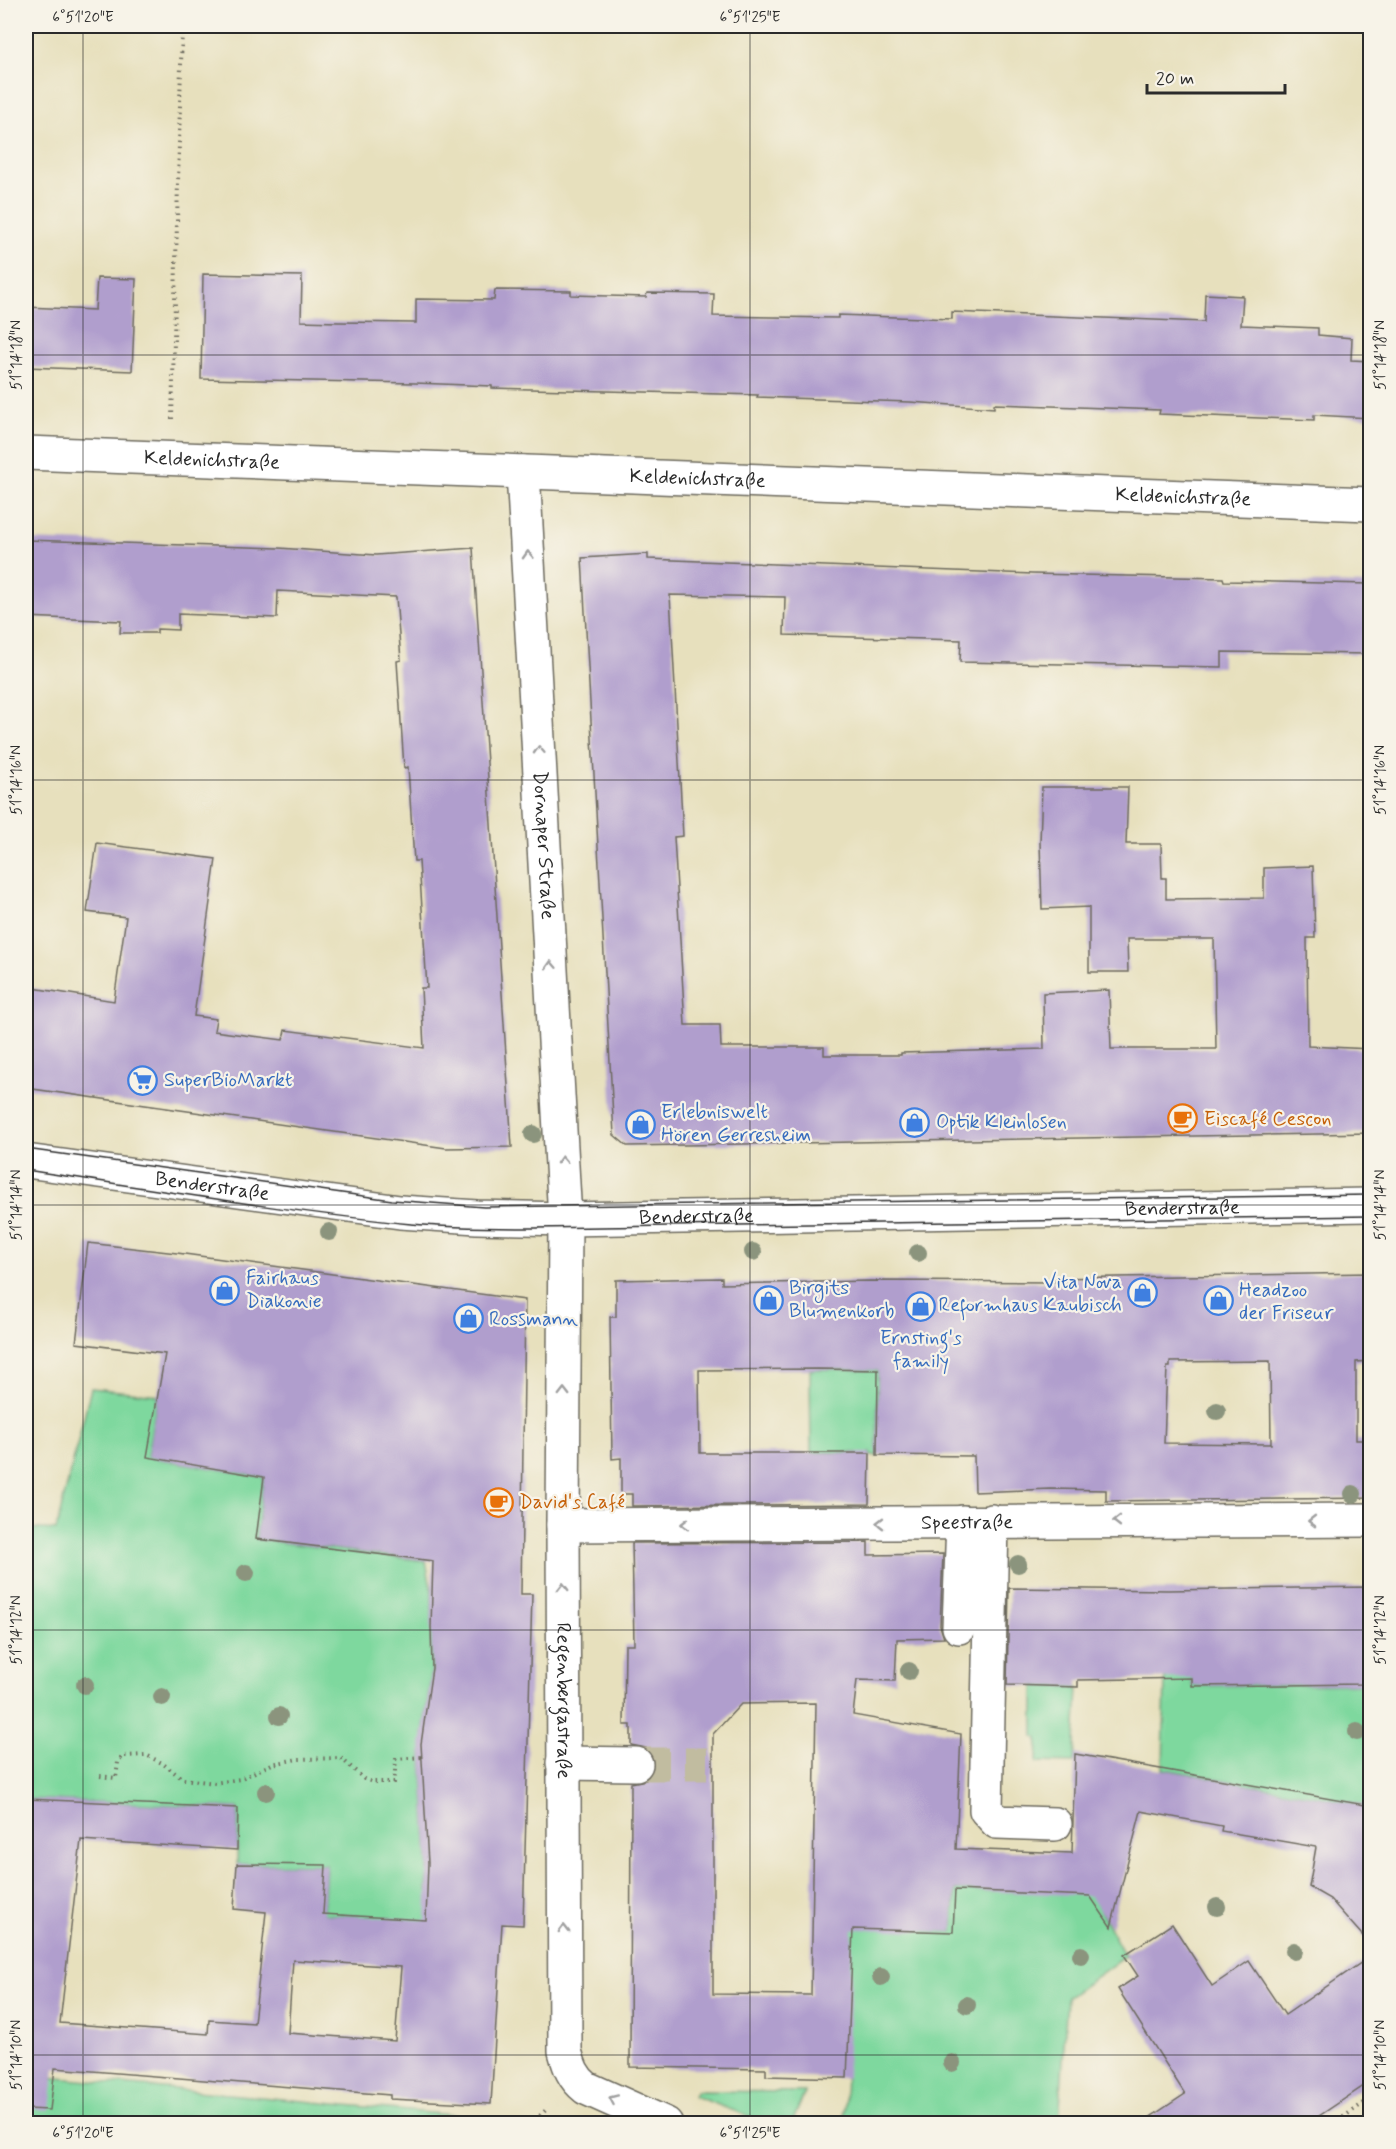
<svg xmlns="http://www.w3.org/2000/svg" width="1396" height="2149" viewBox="0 0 1396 2149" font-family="Mynerve,sans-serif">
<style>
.green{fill:#7ed89e;stroke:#548264;stroke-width:1.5}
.building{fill:#b09ecd;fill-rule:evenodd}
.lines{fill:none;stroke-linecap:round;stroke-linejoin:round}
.minor-tunnel{stroke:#c1bca0;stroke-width:33;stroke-dasharray:33 16;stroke-linecap:butt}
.minor-casing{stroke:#6d6a5e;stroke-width:36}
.path{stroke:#6d6a5e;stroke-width:4;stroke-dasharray:1.5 4.5;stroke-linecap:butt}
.minor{stroke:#fff;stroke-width:33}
.tram{stroke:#2b2b2b;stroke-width:1.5}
.tree{fill:#8b947d}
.oneway{stroke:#a0a0a0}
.ticks{fill:none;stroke:#2b2b2b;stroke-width:1.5;stroke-opacity:0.45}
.labels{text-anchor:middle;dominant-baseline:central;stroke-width:4.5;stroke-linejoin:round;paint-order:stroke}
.street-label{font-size:20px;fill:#2b2b2b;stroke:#f7f3e8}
.shop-label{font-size:20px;fill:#366cbe;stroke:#f7f3e8;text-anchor:start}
.food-label{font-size:20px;fill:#c56008;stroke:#f7f3e8;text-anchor:start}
.neatline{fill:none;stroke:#2b2b2b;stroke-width:2}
.ticks-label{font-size:15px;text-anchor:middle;fill:#2b2b2b}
</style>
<rect width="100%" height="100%" fill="#f7f3e8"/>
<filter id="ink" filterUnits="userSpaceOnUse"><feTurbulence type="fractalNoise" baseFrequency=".0167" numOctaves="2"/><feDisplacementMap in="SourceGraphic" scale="12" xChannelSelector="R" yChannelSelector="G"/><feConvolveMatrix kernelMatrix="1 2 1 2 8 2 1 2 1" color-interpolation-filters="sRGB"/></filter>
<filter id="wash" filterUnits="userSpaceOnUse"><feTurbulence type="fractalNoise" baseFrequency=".008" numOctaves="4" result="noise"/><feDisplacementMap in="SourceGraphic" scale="24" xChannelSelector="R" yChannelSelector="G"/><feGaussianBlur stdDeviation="1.35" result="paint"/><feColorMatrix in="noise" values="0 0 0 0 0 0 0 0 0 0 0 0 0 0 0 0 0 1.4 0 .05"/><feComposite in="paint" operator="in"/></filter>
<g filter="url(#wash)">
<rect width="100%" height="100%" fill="#e7e0bd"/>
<g class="green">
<path d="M818 1369 878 1370 877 1456H870V1453L811 1452 810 1370Z"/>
<path d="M91 1388 158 1395 147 1457 264 1477 256 1539 426 1561 432 1592V1668L423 1734 422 1757 428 1863 427 1891 438 1922C399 1921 361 1916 323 1914L326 1865 237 1864 238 1808 26 1799V1528L56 1530Z"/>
<path d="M1355 1632 1365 1643H1370V1806L1163 1769 1165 1676 1192 1675V1686L1364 1684V1653H1355Z"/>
<path d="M1034 1686 1078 1687 1074 1763 1037 1762 1038 1738 1034 1737Z"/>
<path d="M859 1747 893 1929 953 1932 955 1890 1091 1894 1125 1956 1067 1998 1059 2123 844 2124Z"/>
<path d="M26 2075 494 2119 503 2123H26Z"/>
<path d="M696 2091 805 2092 792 2123H767L694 2096Z"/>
</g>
<g id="blocks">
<g class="building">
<path d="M203 274 302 276 301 321 338 322 416 323V299L494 300 495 290 571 291V295L646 297 647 293 714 294 713 316 838 318V315L952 319V312L1204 322 1205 294 1243 296 1241 325 1318 328V335L1352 338 1351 360 1371 361V418L1314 415V420L1159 414 1160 410 994 404V408L910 402 757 397 758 395 492 388V386L415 383 201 379Z"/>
<path d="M97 278 136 279 132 371 26 367V307L95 310Z"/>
<path d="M26 540 279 548 376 555 473 548 512 1147 446 1148 26 1088V987L114 1001 126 917 87 912 97 843 216 859 194 1016 216 1019 214 1031 283 1040 285 1030 424 1048 421 988H427L419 861H414L408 767 404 768 397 661 401 660 396 597 278 591 277 618 178 614V630L157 629V633H120L121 621 26 617Z"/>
<path d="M648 554V559L1032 574 1223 578 1224 581 1371 584V654L1222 652V667L960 662 961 640 784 635 785 597 670 595 683 836 674 837 685 1025H720L721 1047H824V1055H901V1053L1044 1049 1043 993 1109 990 1111 1049H1216L1214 939H1127L1128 972H1089V907L1042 909 1040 842 1042 787H1128L1126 844H1161L1162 878H1166V899L1264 898V868L1313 866 1315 938H1307L1308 1046 1371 1049V1133L627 1146 614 1135 582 558Z"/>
<path d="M88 1243 177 1253 525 1300 521 1594H532L523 1925 502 1924 491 2104 390 2099V2095L55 2068 50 2110 26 2109V1799L238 1808 237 1850 81 1840 60 2023 208 2034 209 2020 254 2023 266 1912 234 1909 237 1864 326 1865 323 1914 426 1920 428 1863 421 1744 432 1668 431 1627 433 1561 256 1539 264 1477 147 1457 165 1354 76 1343ZM293 1960 401 1967 395 2041 288 2033Z"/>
<path d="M1371 1273V1361L1356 1362V1440H1371V1498L1106 1501V1490L1050 1489 975 1492 974 1456 877 1455 878 1370 818 1369 699 1370 700 1453H870L869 1504 632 1506V1494H621V1458L612 1459 610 1317H616V1280L722 1278V1284L870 1281 1054 1282 1053 1278ZM1270 1361 1271 1444 1164 1443 1167 1367H1170V1362Z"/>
<path d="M868 1542V1555L943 1554 940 1626 944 1638 897 1639 895 1681 857 1680 853 1715 961 1734 956 1849 1072 1853 1075 1754 1371 1806 1366 1842 1371 1846V1945L1330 1899 1309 1887 1316 1847 1221 1831 1222 1826 1141 1811 1111 1927 1090 1896 955 1890 953 1932 853 1929 847 2078 766 2076V2069L630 2067 631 1783 646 1780 652 1773 655 1764 652 1754 646 1748 631 1745V1725H624L625 1645H634L632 1543ZM816 1703 811 1995 713 1994V1734L741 1704Z"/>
<path d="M1371 1587V1643H1364V1684L1192 1686V1678L1078 1680V1687L1007 1685 1009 1588 1168 1590Z"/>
<path d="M1172 1924 1212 1986 1249 1961 1285 2015 1371 1956V2081L1307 2124H1140L1185 2094 1118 1989 1138 1976 1124 1955Z"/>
</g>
</g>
</g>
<g filter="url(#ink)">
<use href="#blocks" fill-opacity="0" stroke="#6d6a5e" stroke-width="1.5"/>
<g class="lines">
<path class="minor-tunnel" d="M636 1764H707"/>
<defs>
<g id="minor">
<path id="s1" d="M26 453 1370 504"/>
<path id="s2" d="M523 472 565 1219 563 1525 565 2051C569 2066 573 2078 586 2088L666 2124"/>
<path id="s3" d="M26 1161 400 1212 477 1217 565 1219 1370 1205"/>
<path d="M992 1521 986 1810 997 1822 1055 1824"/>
<path id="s4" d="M563 1525 1370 1520"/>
<path d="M959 1627 963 1522"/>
<path d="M563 1763 636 1764"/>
</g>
</defs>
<use href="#minor" class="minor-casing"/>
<g class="path">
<path d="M172 419 182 26"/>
<path d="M100 1776 116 1778 118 1762 123 1756 146 1755 162 1763 183 1779 215 1783 240 1779 272 1764 298 1759 341 1758 364 1779 373 1782H394L396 1759 422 1757"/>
<path d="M531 2124 548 2108"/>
<path d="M1333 2124 1370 2099"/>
</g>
<use href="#minor" class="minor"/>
<g class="tram">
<path d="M26 1149 392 1200 484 1207 1370 1195"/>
<path d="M26 1170C154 1189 282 1211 411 1224 452 1228 493 1228 535 1228L1370 1216"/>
</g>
</g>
<g class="tree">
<circle cx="533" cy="1134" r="9"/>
<circle cx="329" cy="1232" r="9"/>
<circle cx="753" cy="1252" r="9"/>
<circle cx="918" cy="1253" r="9"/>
<circle cx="1217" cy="1411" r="9"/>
<circle cx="1353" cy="1494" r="9"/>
<circle cx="1018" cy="1564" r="9"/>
<circle cx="246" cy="1573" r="9"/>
<circle cx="909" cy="1671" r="9"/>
<circle cx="85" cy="1685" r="9"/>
<circle cx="162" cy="1697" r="9"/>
<circle cx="279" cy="1716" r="9"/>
<circle cx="1357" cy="1732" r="9"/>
<circle cx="266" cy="1792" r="9"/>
<circle cx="1217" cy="1907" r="9"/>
<circle cx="1294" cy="1951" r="9"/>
<circle cx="1081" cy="1955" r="9"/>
<circle cx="881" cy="1977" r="9"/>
<circle cx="967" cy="2005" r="9"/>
<circle cx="952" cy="2063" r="9"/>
</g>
<defs><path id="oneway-chevron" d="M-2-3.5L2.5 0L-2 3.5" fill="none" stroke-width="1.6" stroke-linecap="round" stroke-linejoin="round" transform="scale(1.5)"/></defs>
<g class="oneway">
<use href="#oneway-chevron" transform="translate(528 555) rotate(-93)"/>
<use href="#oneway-chevron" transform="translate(539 750) rotate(-93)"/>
<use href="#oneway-chevron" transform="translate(551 965) rotate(-93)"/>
<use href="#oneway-chevron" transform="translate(562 1160) rotate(-93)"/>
<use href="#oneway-chevron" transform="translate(564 1392) rotate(-90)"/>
<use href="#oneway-chevron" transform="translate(1117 1521) rotate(180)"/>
<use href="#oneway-chevron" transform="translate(1312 1521) rotate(180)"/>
<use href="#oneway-chevron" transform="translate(880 1523) rotate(180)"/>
<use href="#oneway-chevron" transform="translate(685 1524) rotate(180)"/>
<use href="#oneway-chevron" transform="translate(563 1587) rotate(-90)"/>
<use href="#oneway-chevron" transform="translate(564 1929) rotate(-90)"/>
<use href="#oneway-chevron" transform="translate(613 2099) rotate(-156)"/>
</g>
</g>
<path class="ticks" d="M83 26V2124M750 26V2124M26 355H1370M26 780H1370M26 1205H1370M26 1630H1370M26 2055H1370"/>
<defs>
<symbol id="supermarket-ring" viewBox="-11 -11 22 22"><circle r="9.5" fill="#f7f3e8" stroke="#3f7fe0" stroke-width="1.5"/><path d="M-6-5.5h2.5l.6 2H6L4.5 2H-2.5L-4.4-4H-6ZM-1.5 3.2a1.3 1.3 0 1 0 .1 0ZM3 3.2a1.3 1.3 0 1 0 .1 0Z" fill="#3f7fe0"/></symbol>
<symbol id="cafe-ring" viewBox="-11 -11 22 22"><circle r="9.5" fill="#f7f3e8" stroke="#e8710a" stroke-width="1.5"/><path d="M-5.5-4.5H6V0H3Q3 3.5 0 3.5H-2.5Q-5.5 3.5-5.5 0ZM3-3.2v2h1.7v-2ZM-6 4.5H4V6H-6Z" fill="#e8710a"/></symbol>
<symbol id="shop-ring" viewBox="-11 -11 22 22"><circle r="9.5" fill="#f7f3e8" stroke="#3f7fe0" stroke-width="1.5"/><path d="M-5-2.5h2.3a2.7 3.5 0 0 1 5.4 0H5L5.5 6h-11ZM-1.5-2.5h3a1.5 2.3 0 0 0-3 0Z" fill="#3f7fe0"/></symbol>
</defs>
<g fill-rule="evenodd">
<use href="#supermarket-ring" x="126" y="1064" width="33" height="33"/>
<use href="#cafe-ring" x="1166" y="1102" width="33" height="33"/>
<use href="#shop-ring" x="898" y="1106" width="33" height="33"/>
<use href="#shop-ring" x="624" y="1108" width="33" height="33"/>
<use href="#shop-ring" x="208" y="1274" width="33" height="33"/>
<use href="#shop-ring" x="1126" y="1276" width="33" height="33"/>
<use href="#shop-ring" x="752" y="1284" width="33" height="33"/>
<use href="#shop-ring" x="1202" y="1284" width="33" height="33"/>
<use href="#shop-ring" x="904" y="1290" width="33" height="33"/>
<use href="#shop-ring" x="452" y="1302" width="33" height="33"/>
<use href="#cafe-ring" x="482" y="1486" width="33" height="33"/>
</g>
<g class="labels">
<g class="street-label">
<text stroke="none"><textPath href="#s1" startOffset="186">Keldenichstraße</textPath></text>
<text stroke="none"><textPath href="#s1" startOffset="672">Keldenichstraße</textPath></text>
<text stroke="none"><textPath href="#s1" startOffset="1158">Keldenichstraße</textPath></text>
<text stroke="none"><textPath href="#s2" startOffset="374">Dornaper Straße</textPath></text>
<text stroke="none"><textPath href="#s3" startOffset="188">Benderstraße</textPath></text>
<text stroke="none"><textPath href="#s3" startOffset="1160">Benderstraße</textPath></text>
<text stroke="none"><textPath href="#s3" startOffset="674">Benderstraße</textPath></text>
<text stroke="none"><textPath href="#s4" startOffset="404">Speestraße</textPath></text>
<text stroke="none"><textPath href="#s2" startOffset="1230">Regenbergastraße</textPath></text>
</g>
<g class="shop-label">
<text x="164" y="1080">SuperBioMarkt</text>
<text x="661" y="1112">Erlebniswelt<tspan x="661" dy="23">Hören Gerresheim</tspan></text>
<text x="936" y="1122">Optik Kleinlosen</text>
<text x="246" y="1278">Fairhaus<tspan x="246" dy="23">Diakonie</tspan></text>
<text x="1122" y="1282" text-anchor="end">Vita Nova<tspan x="1122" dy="23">Reformhaus Kaubisch</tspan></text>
<text x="789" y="1288">Birgits<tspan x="789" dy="23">Blumenkorb</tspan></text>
<text x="1239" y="1290">Headzoo<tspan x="1239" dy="23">der Friseur</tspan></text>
<text x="489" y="1319">Rossmann</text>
<text x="921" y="1338" text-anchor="middle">Ernsting's<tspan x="921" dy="23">family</tspan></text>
</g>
<g class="food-label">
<text x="1204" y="1119">Eiscafé Cescon</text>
<text x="519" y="1502">David's Café</text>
</g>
</g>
<rect width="1396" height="2149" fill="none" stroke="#f7f3e8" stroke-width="66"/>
<path d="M1147 84v9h138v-9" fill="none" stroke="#2b2b2b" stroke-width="3"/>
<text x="1156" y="84" font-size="18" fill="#2b2b2b" stroke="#f7f3e8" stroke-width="4.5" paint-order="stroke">20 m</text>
<rect x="33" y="33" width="1330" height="2083" class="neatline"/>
<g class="ticks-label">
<text x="83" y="22">6°51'20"E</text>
<text x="750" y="22">6°51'25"E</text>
<text transform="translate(16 355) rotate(-90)" y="5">51°14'18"N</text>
<text transform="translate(1380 355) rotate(-90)" y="5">51°14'18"N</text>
<text transform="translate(16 780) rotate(-90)" y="5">51°14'16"N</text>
<text transform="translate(1380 780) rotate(-90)" y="5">51°14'16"N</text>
<text transform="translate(16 1205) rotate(-90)" y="5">51°14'14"N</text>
<text transform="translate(1380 1205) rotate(-90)" y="5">51°14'14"N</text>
<text transform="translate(16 1630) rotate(-90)" y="5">51°14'12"N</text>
<text transform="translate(1380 1630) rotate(-90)" y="5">51°14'12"N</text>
<text transform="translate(16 2055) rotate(-90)" y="5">51°14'10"N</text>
<text transform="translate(1380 2055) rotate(-90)" y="5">51°14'10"N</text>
<text x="83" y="2138">6°51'20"E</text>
<text x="750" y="2138">6°51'25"E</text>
</g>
</svg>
